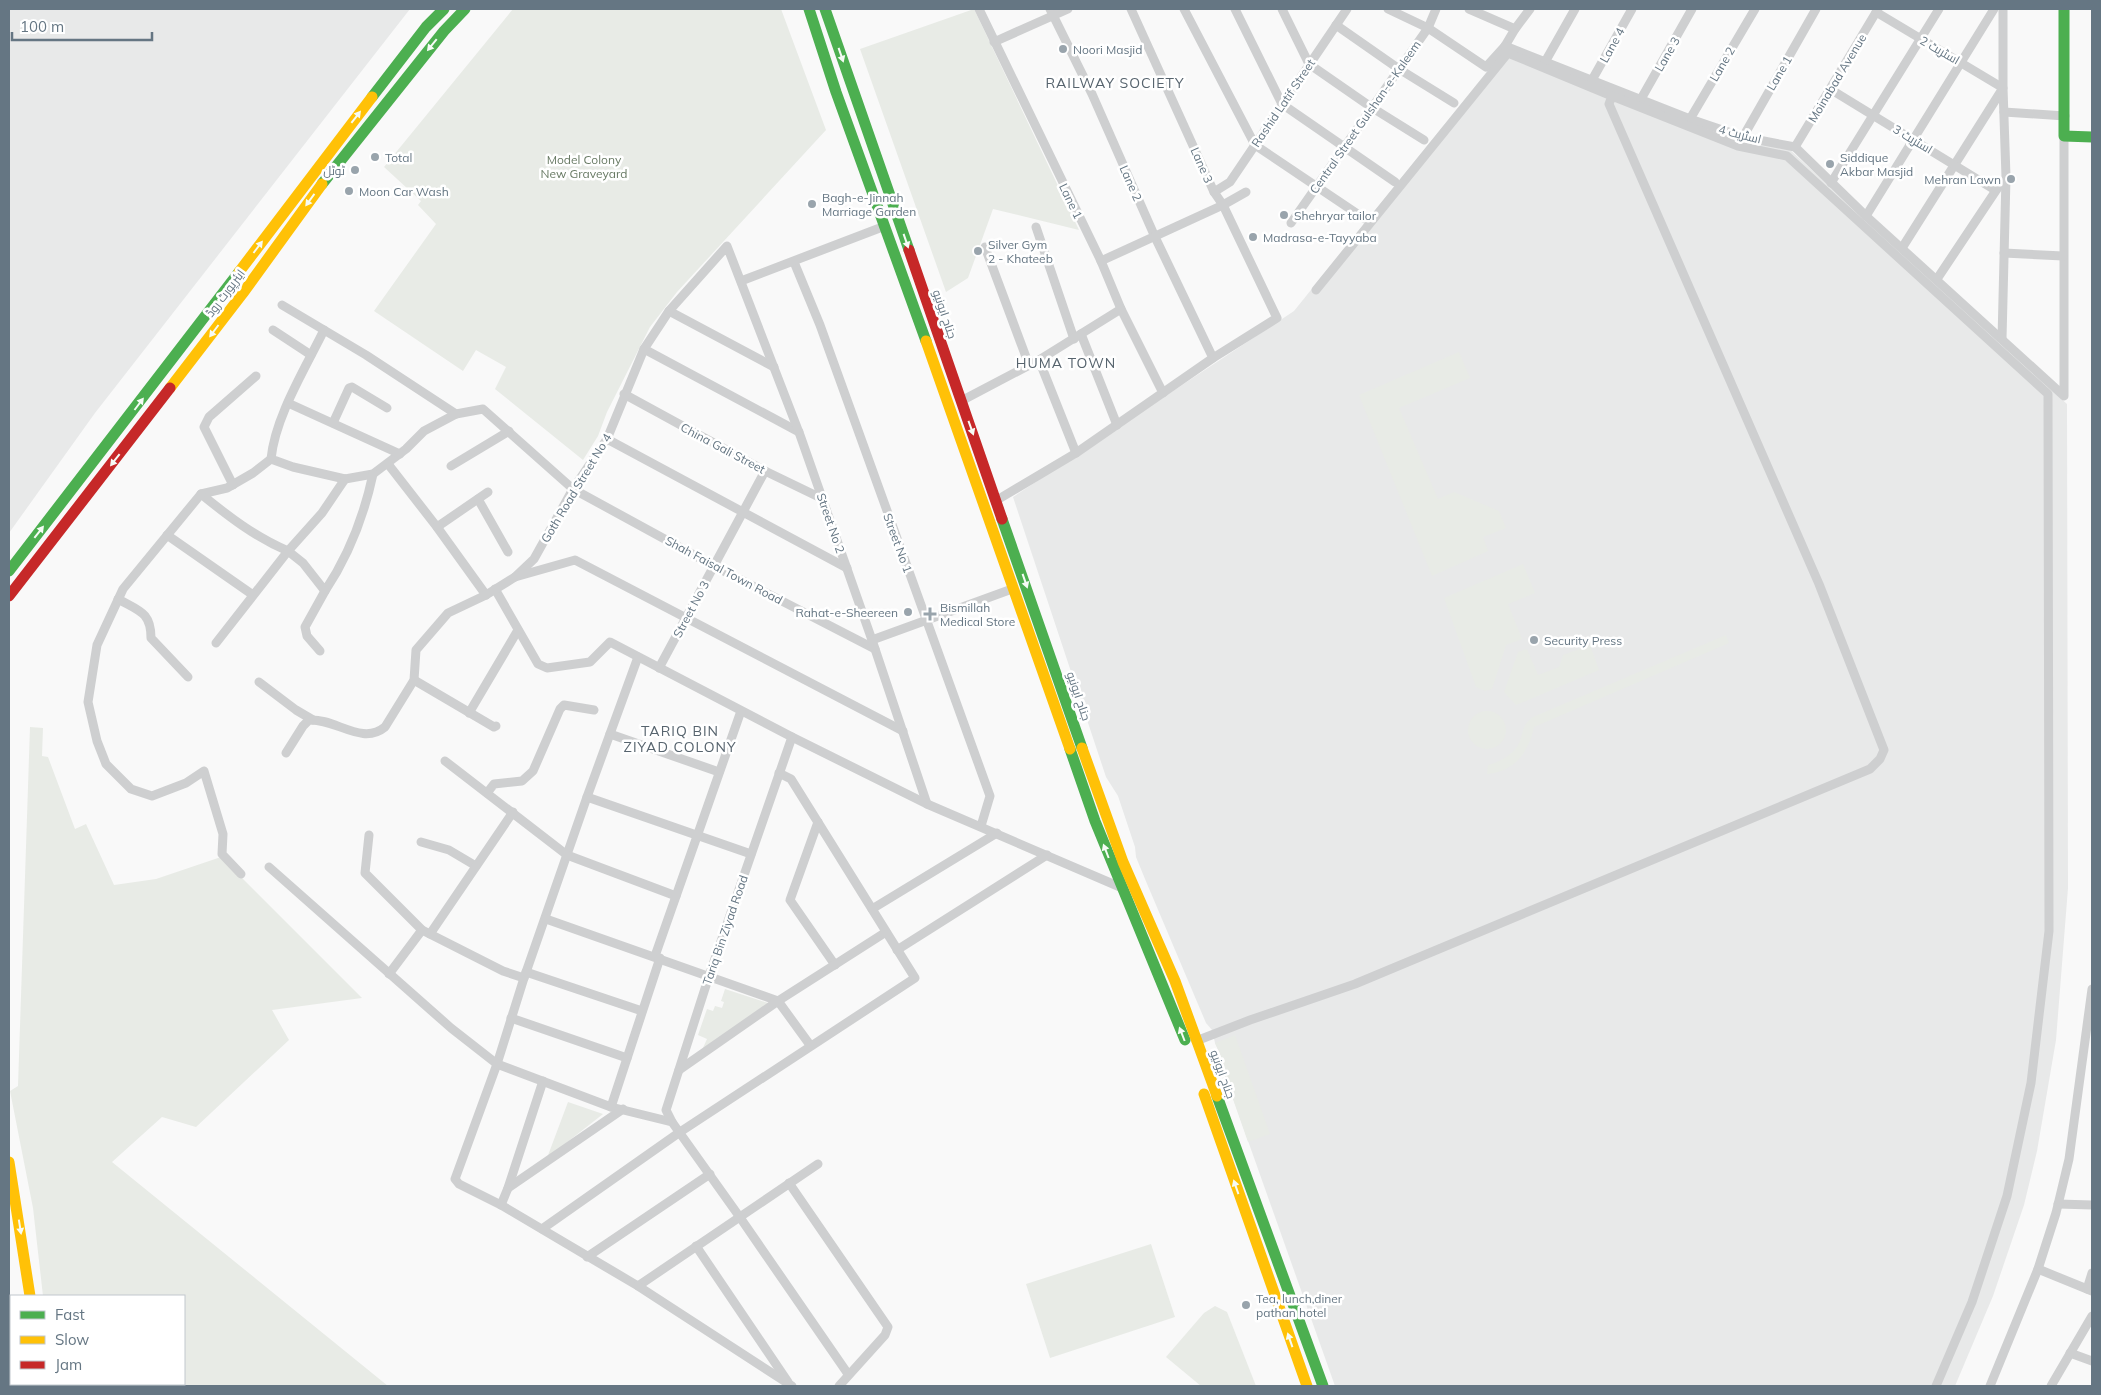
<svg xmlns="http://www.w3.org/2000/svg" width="2101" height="1395" viewBox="0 0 2101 1395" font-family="Mulish,Cairo,sans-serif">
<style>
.built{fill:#e8e9e9}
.green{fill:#e8ebe6}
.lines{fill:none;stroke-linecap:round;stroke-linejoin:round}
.street{stroke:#cecfd0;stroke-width:9}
.fast{stroke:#4caf50;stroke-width:11}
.slow{stroke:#ffc107;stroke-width:11}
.jam{stroke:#c62828;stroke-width:11}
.oneway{fill:#f6fbf6}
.poi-dot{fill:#99a4ac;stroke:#fff;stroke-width:2}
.labels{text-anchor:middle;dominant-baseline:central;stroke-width:5;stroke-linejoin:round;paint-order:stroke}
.street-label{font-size:12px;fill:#657683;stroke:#fff}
.poi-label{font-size:12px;fill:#657683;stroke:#fff;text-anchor:start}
.park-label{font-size:12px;fill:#687a64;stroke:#fff}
.neighbourhood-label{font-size:14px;letter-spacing:1px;fill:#57646e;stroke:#fff}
</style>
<rect width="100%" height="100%" fill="#f9f9f9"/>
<g class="built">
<path d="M9 9H410L95 413 9 533Z"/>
<path d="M1506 48 1742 142 1787 147 2067 404 2068 888 2056 1040 2037 1151 2024 1205 1993 1296 1955 1386H1335L1219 1059 1221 1056 1215 1043 1212 1030 1206 1023 1145 879 1136 857 1135 847 1118 796 1106 777 1013 497 1294 311Z"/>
</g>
<g class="green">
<path d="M513 9H781L826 130 677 292 650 327 607 412 598 436 583 460 495 389 506 367 476 350 463 371 374 311 436 224 418 205 421 201 384 167Z"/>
<path d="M974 9 1079 230 993 209 968 278 946 292 860 49Z"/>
<path d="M1459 352 1470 378 1399 408 1438 499 1454 492 1499 511 1506 528 1483 537 1488 551 1432 576 1359 395Z"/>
<path d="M1523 564 1535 593 1508 604 1522 639 1506 645 1492 689 1485 691 1476 687 1444 598Z"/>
<path d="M1726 635 1729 643 1534 727C1529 752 1514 772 1487 774L1488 765C1500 762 1515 754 1520 741 1523 730 1524 723 1533 717Z"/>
<path d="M1590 645 1599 670 1516 705 1504 692 1518 652 1527 649 1538 675 1559 667 1563 655Z"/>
<circle cx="1487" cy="730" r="19"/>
<path d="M30 727 43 728 42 756 48 757 75 829 86 824 114 885 156 879 221 857 362 998 272 1010 289 1040 196 1127 162 1117 112 1162 388 1386H53V1384H184V1296H43L33 1208 10 1091 18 1086Z"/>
<path d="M725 989 768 1003 702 1050 707 1039 698 1035 707 1009 713 1011 715 1006 722 1008 724 1002 721 1001Z"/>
<path d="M1235 1035 1270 1134 1248 1142 1219 1059 1221 1056 1215 1043Z"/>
<path d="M568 1102 603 1114 547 1158Z"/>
<path d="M1151 1244 1175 1317 1050 1358 1026 1284Z"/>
<path d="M1215 1306 1227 1312 1256 1386H1201L1166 1357 1204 1313Z"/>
<path d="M9 1336 11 1384H14V1386H9Z"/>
</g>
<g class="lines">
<g class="street">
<path d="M979 9 1101 261 1121 309 1163 393"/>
<path d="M1050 9 1092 94 1155 237 1213 358"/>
<path d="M1184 9 1255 145 1365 219"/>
<path d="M1235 9 1282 104 1395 182"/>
<path d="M1282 9 1309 64 1371 107 1424 140"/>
<path d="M1388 9 1428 28 1486 67 1505 46 1515 29 1530 9"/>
<path d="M1469 9 1515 29"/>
<path d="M1876 12 2003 88 1902 248"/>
<path d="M1336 25 1399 69 1454 103"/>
<path d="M994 42 1068 9"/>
<path d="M1505 46 1690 119 1743 137 1795 147 1866 216 2064 396V136"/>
<path d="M1545 62 1575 9"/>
<path d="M1592 80 1632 9"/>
<path d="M1830 89 1995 190"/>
<path d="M1641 99 1692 9"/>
<path d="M2004 112 2065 116"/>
<path d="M1690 119 1755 9"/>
<path d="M1743 137 1816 9"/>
<path d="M1795 147 1878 9"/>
<path d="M1831 183 1939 9"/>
<path d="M1214 192 1230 182 1347 9"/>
<path d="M1866 216 1994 9"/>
<path d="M1291 223 1428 28 1436 9"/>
<path d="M1036 227 1074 339"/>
<path d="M985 247 1029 365"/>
<path d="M2004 253 2063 256"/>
<path d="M1101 261 1223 205 1246 192"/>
<path d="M794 262 820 325 990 796 981 826"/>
<path d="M1937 279 1999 186"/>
<path d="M741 281 885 226"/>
<path d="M1316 290 1508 53 1612 96"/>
<path d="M282 305 366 355 456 414 483 409 573 489 714 566 875 649"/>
<path d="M669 311 774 367"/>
<path d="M273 330 311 355"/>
<path d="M324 330C305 369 275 417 271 459L293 467 345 479 373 474 406 449 424 431 456 414"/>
<path d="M1081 334 1117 425"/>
<path d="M2002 339 2006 177 2003 88V9"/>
<path d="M644 349 799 432"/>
<path d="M1039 360 1076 453"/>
<path d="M624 394 765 471 823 499"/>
<path d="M961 401 1039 360 1121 309"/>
<path d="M288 403 400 454"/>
<path d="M333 423 349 388 352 387 387 408"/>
<path d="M607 439 847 568"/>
<path d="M271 459 253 473 227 488 201 494C228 516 255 537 288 551L322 513 345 479"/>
<path d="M388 464 437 527 486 595"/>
<path d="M451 466 509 431"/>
<path d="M233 485 204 427 209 417 256 376"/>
<path d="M201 494 123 589 97 645 88 702 97 741 106 764 131 789 152 796 186 783 204 771 223 834 222 854 241 874"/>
<path d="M478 499 508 552"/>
<path d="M997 500 1076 453 1213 358 1277 318 1223 205 1214 192 1131 9"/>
<path d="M437 527 488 492"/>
<path d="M167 535 253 595"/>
<path d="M515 577 534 559 573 489 607 439 644 349 669 311 727 246 800 435 872 640 927 804"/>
<path d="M495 589 538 664 547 668 590 662 610 642 792 737 927 804 1120 887"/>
<path d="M118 599C139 611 151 612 151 638L188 677"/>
<path d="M872 640 1012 589"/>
<path d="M216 643 288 551 303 563 325 591C349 555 364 516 373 474"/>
<path d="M320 651 307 636 305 627 325 591"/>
<path d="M638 657 587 797 524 978 497 1064 455 1179 459 1184 501 1205 638 1286 818 1164"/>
<path d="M659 668 765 471"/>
<path d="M414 680 494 727 496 726"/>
<path d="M259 682 296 710 313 720"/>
<path d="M469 713 518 630"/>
<path d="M610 734 719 772"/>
<path d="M286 753 303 726 309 720C335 718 362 746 385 727L414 680 416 650 448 613 486 595 515 577 575 560 903 731"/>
<path d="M445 761 567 855 676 896"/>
<path d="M487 793 494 784 522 781 533 771 560 709 564 705 594 710"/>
<path d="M587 797 751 854"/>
<path d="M818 822 790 900 835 965"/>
<path d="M369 835 365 873 422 930 503 971 524 978"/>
<path d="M421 842 449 850 476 866"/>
<path d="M269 867 451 1028 497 1064 611 1107 672 1122 739 1216 848 1374"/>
<path d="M872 909 997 833"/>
<path d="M546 919 778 1001 810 1045"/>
<path d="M430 934 513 812"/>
<path d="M897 950 1047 855"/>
<path d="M655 956 741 711"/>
<path d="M526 972 642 1011"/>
<path d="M389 974 422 930"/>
<path d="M511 1018 627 1058"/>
<path d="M1196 1041 1250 1020 1355 984 1870 769 1880 759 1884 750 1819 584 1609 104 1612 96 1738 146 1787 156 2048 394 2049 931 2031 1083 2007 1196 1972 1302 1936 1386"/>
<path d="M679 1070 778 1001 886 932"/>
<path d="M611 1107 660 958"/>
<path d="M672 1122 666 1110 709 976 792 737"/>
<path d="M789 1183 888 1327 885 1335 839 1386"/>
<path d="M508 1188 623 1109"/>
<path d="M2058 1204 2092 1205"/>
<path d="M501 1205 508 1188 543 1081"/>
<path d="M542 1229 680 1132 915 978 791 779 779 773"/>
<path d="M696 1246 788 1382"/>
<path d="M587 1257 710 1174"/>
<path d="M2038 1269 2092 1291"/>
<path d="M638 1286 792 1386"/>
<path d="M2087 1289 2092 1273"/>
<path d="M2070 1353 2092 1361"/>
<path d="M1990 1386 2038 1269 2056 1213 2069 1159 2092 989"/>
<path d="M2051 1386 2092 1316"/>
</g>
<g class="fast">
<path d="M809 9 836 92 926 341"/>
<path d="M825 9 909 250"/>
<path d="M2064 9V136L2092 137"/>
<path d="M372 97 426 27 444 9"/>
<path d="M322 184 444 31 465 9"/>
<path d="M1002 519 1082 748"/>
<path d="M9 571 239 272"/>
<path d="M1070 749 1095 821 1185 1040"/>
<path d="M1217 1096 1323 1386"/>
<path d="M37 1384V1386"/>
</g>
<g class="slow">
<path d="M239 272 372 97"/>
<path d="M926 341 1070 749"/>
<path d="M170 388 243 293 322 184"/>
<path d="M1082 748 1123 862 1175 981 1217 1096"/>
<path d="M1204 1094 1307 1386"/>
<path d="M9 1162 30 1296"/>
</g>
<g class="jam">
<path d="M909 250 1002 519"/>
<path d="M9 596 170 388"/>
</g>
</g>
<defs><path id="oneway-solid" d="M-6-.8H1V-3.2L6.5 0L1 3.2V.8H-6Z" transform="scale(1.25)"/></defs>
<g class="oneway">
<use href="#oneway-solid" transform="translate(432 45) rotate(129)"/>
<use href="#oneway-solid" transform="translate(841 55) rotate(71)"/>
<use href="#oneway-solid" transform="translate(356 117) rotate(-52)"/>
<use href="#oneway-solid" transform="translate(310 200) rotate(126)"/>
<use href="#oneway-solid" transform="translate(906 241) rotate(71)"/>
<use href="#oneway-solid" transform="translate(258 247) rotate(-53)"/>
<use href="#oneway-solid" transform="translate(214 331) rotate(127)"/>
<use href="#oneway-solid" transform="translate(139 404) rotate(-53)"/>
<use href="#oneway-solid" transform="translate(971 428) rotate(70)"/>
<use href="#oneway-solid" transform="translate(115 460) rotate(128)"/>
<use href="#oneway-solid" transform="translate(39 532) rotate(-52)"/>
<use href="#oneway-solid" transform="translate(1025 581) rotate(71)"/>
<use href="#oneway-solid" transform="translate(1106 851) rotate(-111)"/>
<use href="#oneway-solid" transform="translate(1182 1034) rotate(-111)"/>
<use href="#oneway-solid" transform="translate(1236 1187) rotate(-109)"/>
<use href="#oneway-solid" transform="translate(20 1227) rotate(81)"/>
<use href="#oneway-solid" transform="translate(1290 1340) rotate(-109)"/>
</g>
<g class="poi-dot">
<circle cx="1063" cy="49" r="5"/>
<circle cx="375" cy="157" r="5"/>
<circle cx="1830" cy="164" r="5"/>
<circle cx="355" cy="170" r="5"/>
<circle cx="2011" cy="179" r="5"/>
<circle cx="349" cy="191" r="5"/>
<circle cx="812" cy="204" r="5"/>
<circle cx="1284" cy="215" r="5"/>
<circle cx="1253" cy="237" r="5"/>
<circle cx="978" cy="251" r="5"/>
<circle cx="908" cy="612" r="5"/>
<path d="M927.5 606.5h5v5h5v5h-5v5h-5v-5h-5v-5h5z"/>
<circle cx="1534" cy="640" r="5"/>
<circle cx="1246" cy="1305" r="5"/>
</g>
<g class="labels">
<g class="street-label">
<text transform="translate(1612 45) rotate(-61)">Lane 4</text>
<text transform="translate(1940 50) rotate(30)">اسٹریٹ 2</text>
<text transform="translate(1667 54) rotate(-60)">Lane 3</text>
<text transform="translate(1722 64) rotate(-60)">Lane 2</text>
<text transform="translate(1779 73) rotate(-60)">Lane 1</text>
<text transform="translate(1837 78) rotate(-59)">Moinabad Avenue</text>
<text transform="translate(1283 103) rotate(-56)">Rashid Latif Street</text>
<text transform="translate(1365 117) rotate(-55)">Central Street Gulshan-e-Kaleem</text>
<text transform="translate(1740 134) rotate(14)">اسٹریٹ 4</text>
<text transform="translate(1913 139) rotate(31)">اسٹریٹ 3</text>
<text transform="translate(1202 165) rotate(66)">Lane 3</text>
<text transform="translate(1131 183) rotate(66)">Lane 2</text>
<text transform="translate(1071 201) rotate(64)">Lane 1</text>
<text transform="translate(225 293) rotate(-53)">ایئرپورٹ روڈ</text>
<text transform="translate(945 314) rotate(71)">جناح ایونیو</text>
<text transform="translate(723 448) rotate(28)">China Gali Street</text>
<text transform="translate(576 488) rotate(-59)">Goth Road Street No 4</text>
<text transform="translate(831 523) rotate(71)">Street No 2</text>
<text transform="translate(898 543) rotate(70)">Street No 1</text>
<text transform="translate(724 570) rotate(28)">Shah Faisal Town Road</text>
<text transform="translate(691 609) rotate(-62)">Street No 3</text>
<text transform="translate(1079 696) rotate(71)">جناح ایونیو</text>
<text transform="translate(725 930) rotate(-71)">Tariq Bin Ziyad Road</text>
<text transform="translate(1223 1074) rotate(70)">جناح ایونیو</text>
</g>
<g class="poi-label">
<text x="1073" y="49">Noori Masjid</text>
<text x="385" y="157">Total</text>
<text x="1840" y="157">Siddique<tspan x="1840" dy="14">Akbar Masjid</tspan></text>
<text x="345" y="170" text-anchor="end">ٹوٹل</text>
<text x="2001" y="179" text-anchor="end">Mehran Lawn</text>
<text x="359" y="191">Moon Car Wash</text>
<text x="822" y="197">Bagh-e-Jinnah<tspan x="822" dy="14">Marriage Garden</tspan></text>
<text x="1294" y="215">Shehryar tailor</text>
<text x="1263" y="237">Madrasa-e-Tayyaba</text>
<text x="988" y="244">Silver Gym<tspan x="988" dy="14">2 - Khateeb</tspan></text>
<text x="940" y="607">Bismillah<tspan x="940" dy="14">Medical Store</tspan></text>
<text x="898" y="612" text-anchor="end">Rahat-e-Sheereen</text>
<text x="1544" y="640">Security Press</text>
<text x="1256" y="1298">Tea, lunch,diner<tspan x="1256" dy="14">pathan hotel</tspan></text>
</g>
<g class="park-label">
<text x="584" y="159">Model Colony<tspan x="584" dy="14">New Graveyard</tspan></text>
</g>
<g class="neighbourhood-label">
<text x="1115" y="83">RAILWAY SOCIETY</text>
<text x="1066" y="363">HUMA TOWN</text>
<text x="680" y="731">TARIQ BIN<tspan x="680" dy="16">ZIYAD COLONY</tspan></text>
</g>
</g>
<rect width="2101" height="1395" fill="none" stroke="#657683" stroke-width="20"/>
<rect x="10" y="1295" width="175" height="90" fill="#ffffff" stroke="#c1c8cd"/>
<rect x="20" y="1311" width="25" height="8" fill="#4caf50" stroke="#c1c8cd"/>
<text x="55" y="1320" font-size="15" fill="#657683">Fast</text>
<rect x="20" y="1336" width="25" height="8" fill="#ffc107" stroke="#c1c8cd"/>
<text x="55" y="1345" font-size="15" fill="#657683">Slow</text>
<rect x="20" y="1361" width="25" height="8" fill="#c62828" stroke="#c1c8cd"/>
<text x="55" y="1370" font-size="15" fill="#657683">Jam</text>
<path d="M12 32v8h140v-8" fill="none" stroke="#657683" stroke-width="2.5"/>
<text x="20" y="32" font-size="15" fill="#657683" stroke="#ffffff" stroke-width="4" paint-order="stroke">100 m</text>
</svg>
